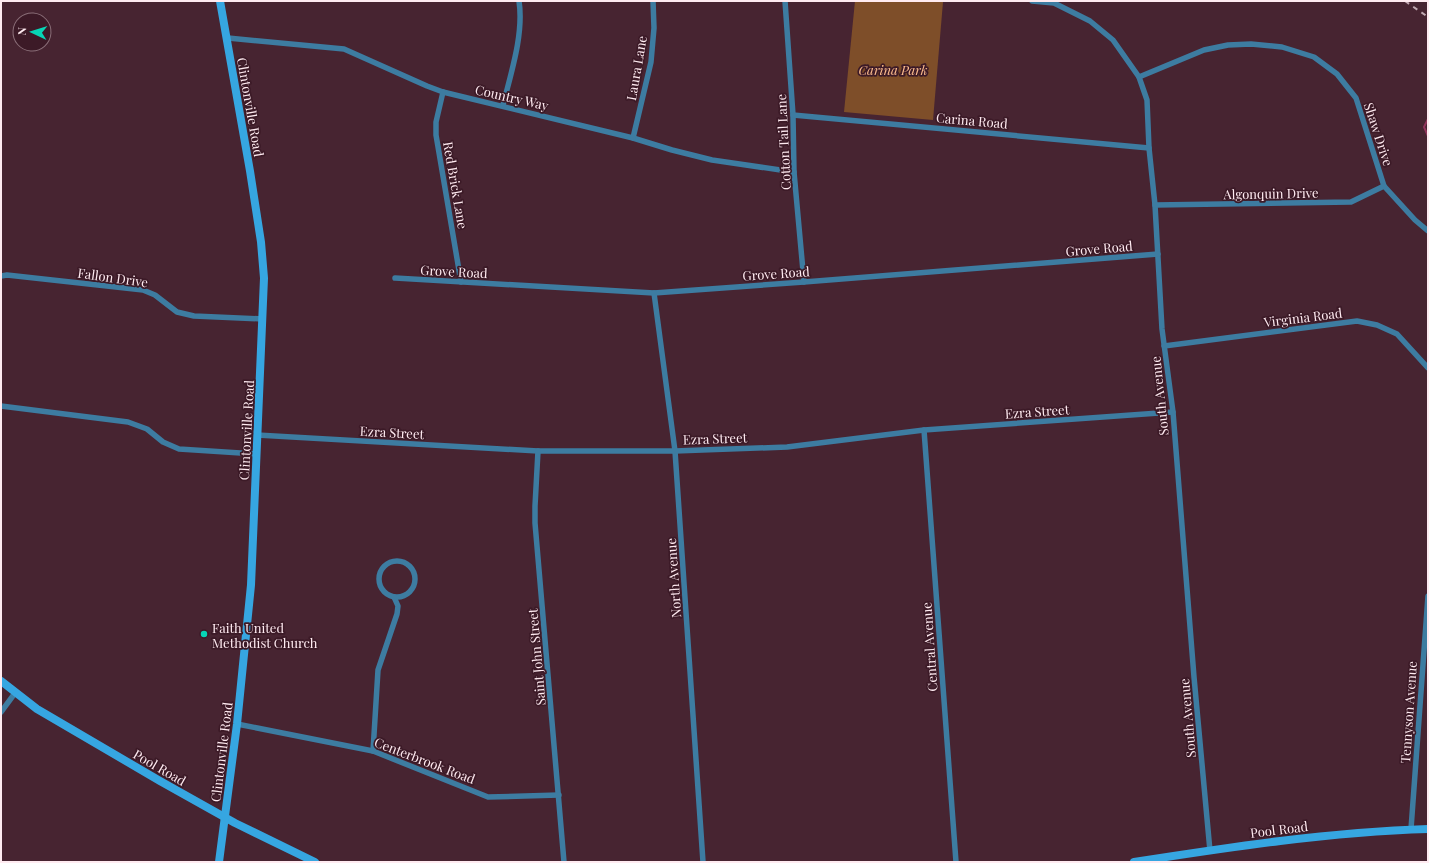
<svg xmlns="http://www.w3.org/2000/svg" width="1429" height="863" viewBox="0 0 1429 863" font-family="'Playfair Display',serif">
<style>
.green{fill:#7e4e29}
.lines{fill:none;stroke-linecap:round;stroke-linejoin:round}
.stream{stroke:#91335b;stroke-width:2}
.street{stroke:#3d7ca1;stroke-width:5.5}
.secondary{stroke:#36a6e1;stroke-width:8}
.rail{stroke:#c2a9b2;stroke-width:2;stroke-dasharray:5 5;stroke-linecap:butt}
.poi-dot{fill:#07d5b6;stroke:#3c1a27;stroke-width:1.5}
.labels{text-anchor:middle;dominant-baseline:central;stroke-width:3.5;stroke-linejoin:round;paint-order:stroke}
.street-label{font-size:13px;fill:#ffebf1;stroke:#3c1a27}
.park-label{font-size:13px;font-style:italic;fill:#febd8e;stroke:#3c1a27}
.poi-label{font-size:13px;fill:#ffebf1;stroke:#3c1a27;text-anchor:start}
</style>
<rect width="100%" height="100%" fill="#472431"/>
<path class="green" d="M855 1 943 2 933 120 844 112Z"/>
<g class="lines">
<path class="stream" d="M1428 119 1424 127 1428 136"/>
<g class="street">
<path d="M785 1 793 115 794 172 804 282"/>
<path d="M1032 1 1054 3 1090 21 1113 40 1139 77 1147 100 1149 148 1155 205 1162 329 1173 412 1194 677 1210 851"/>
<path d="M228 38 344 49 427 86 443 92 633 138 672 150 712 160 794 172"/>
<path d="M1139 77 1204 50 1228 45 1251 44 1282 47 1314 57 1337 74 1356 98 1384 186 1415 220 1428 231"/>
<path d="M443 92 436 122V135L461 282"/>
<path d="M503 105C511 73 524 34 519 1"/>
<path d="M793 115 1149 148"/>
<path d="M633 138 651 62 654 28 653 1"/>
<path d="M1155 205 1351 202 1384 186"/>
<path d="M1 276 7 275 143 290 155 295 177 312 194 316 263 319"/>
<path d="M395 278 654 293 804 282 1158 254"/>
<path d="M654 293 675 451 703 862"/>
<path d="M1164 346 1357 321 1377 325 1397 334 1428 368"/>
<path d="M1 406 128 422 147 429 163 442 179 449 256 454"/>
<path d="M924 430 956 862"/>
<path d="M257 435 538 451H675L787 447 924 430 1173 412"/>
<path d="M538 451 535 506V523L564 862"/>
<circle cx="397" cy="579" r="18"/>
<path d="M1 712 15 693"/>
<path d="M237 724 373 751 488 797 559 795"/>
<path d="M373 751 378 670 397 614 398 606 394 597"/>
<path d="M1411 829 1428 596"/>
</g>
<g class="secondary">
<path d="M1 681 37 709 160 781 235 823 315 862"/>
<path d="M219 862 237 724 251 585 264 278 261 242 250 171 220 1"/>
<path d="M1134 862C1231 847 1329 832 1428 829"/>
</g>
<path class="rail" d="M1405 1 1428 17"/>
</g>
<circle class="poi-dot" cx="204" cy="634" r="4"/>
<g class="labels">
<g class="street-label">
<text transform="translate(636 68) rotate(-80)">Laura Lane</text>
<text transform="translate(512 97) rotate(13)">Country Way</text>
<text transform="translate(251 107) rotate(80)">Clintonville Road</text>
<text transform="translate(972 120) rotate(5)">Carina Road</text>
<text transform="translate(1379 134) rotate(72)">Shaw Drive</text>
<text transform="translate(783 142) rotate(-93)">Cotton Tail Lane</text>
<text transform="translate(456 185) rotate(80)">Red Brick Lane</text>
<text transform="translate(1271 193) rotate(-1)">Algonquin Drive</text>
<text transform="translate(1099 248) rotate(-5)">Grove Road</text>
<text transform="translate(454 271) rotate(3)">Grove Road</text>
<text transform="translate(776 273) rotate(-4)">Grove Road</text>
<text transform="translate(113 277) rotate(8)">Fallon Drive</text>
<text transform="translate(1303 317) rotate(-7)">Virginia Road</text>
<text transform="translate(1159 396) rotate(-96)">South Avenue</text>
<text transform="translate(1037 411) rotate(-4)">Ezra Street</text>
<text transform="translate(246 430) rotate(-87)">Clintonville Road</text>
<text transform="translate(392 432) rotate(3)">Ezra Street</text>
<text transform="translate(715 438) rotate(-2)">Ezra Street</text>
<text transform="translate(673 578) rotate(-94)">North Avenue</text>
<text transform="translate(929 647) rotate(-94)">Central Avenue</text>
<text transform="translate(536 657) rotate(-95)">Saint John Street</text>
<text transform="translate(1408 712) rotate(-86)">Tennyson Avenue</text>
<text transform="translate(1187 718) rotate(-95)">South Avenue</text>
<text transform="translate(221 752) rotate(-83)">Clintonville Road</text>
<text transform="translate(425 760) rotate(21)">Centerbrook Road</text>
<text transform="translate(160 767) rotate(30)">Pool Road</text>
<text transform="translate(1279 829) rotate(-7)">Pool Road</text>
</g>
<g class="park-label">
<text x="893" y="69">Carina Park</text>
</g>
<g class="poi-label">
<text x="212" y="627">Faith United<tspan x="212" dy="15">Methodist Church</tspan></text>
</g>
</g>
<rect width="1429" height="863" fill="none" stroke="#ffebf1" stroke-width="4"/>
<g transform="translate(32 32) rotate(274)"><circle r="19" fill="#3c1a27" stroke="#8a6e78"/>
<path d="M0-3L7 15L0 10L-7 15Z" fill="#07d5b6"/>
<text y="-6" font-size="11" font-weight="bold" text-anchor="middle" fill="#ffebf1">N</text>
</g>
</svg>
